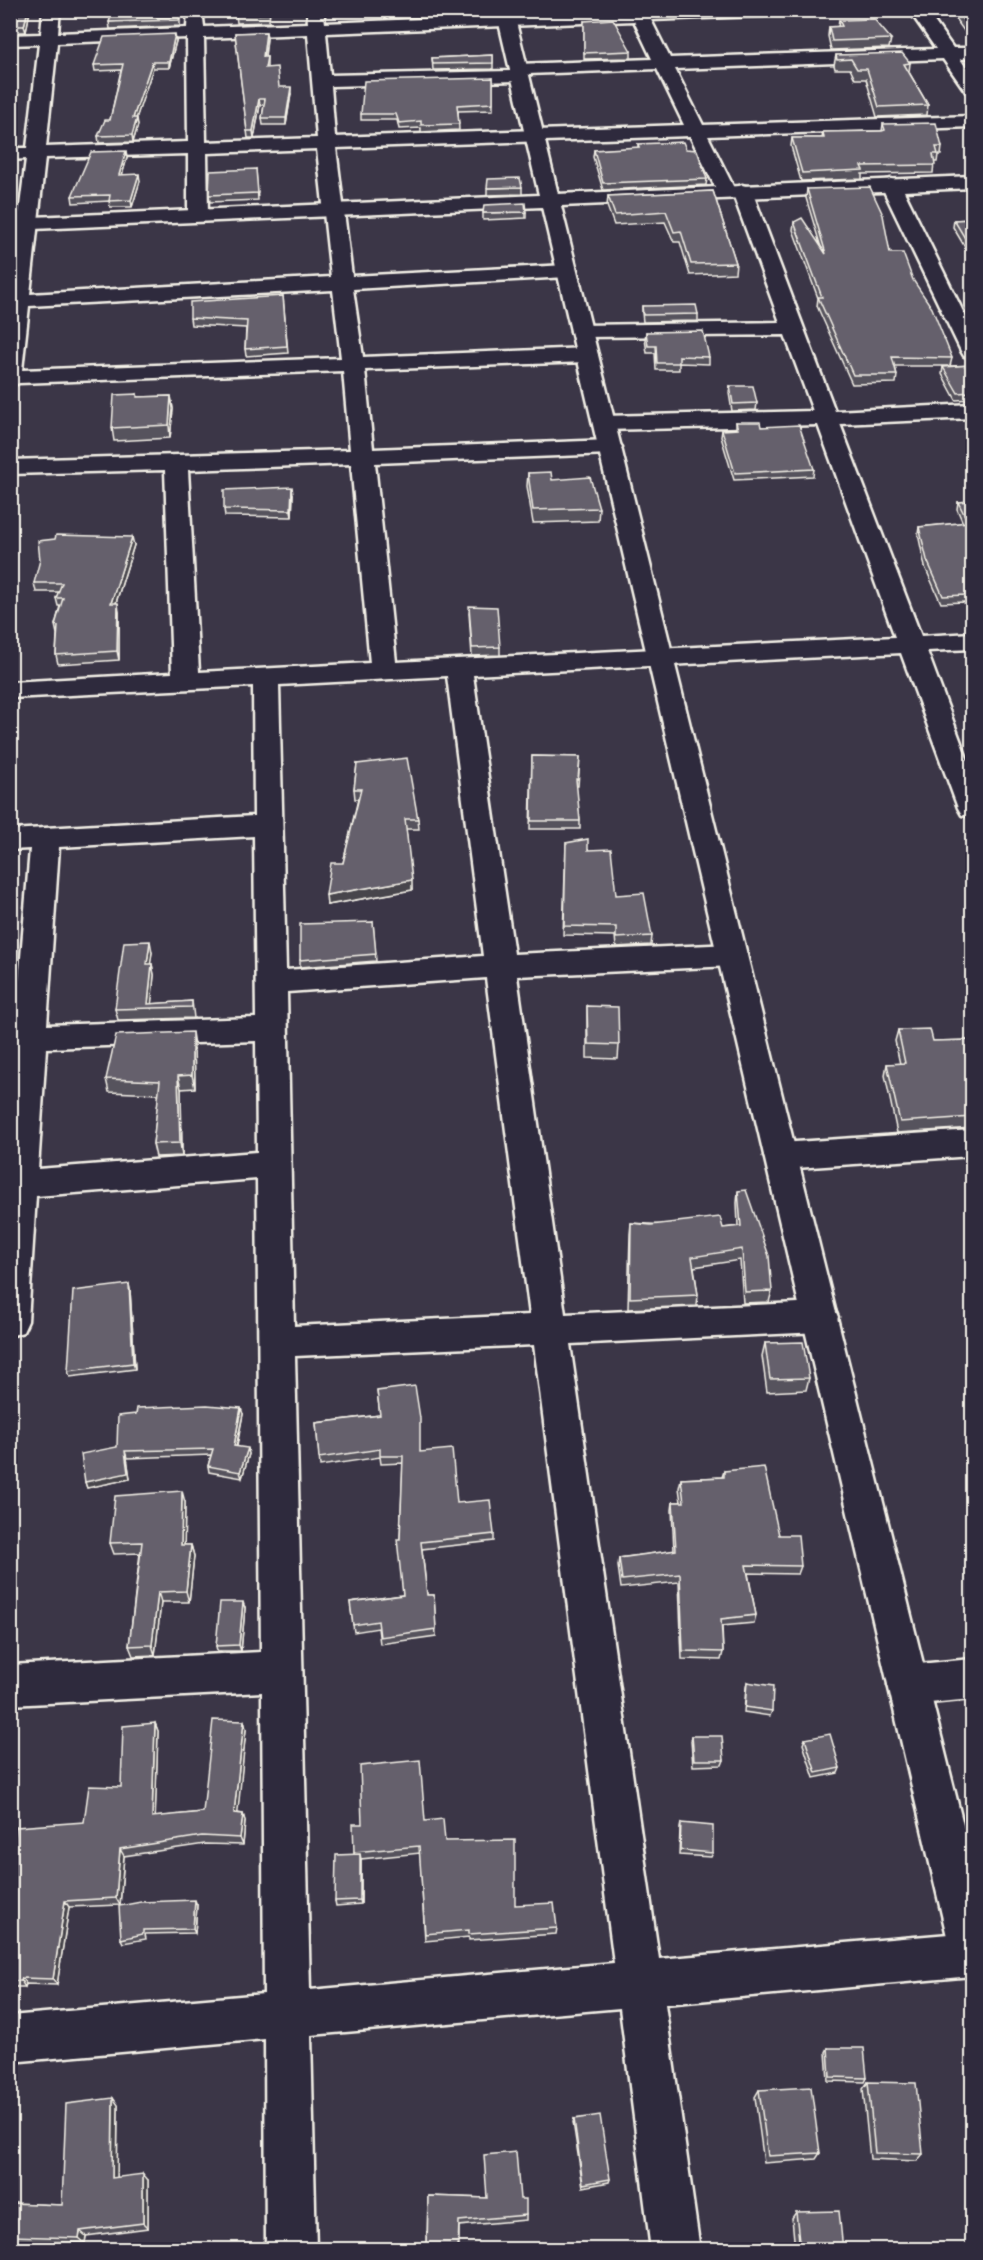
<svg xmlns="http://www.w3.org/2000/svg" width="983" height="2260" viewBox="0 0 983 2260" font-family="Sriracha,sans-serif">
<style>
.lines{fill:none;stroke-linecap:round;stroke-linejoin:round}
.minor-casing{stroke:#f4f1e8;stroke-width:5}
.tertiary-casing{stroke:#f4f1e8;stroke-width:5}
.minor{fill:#2f2a3d;fill-rule:evenodd}
.tertiary{fill:#2f2a3d;fill-rule:evenodd}
.wall{fill:#57535d;stroke:#f4f1e8;stroke-width:1.5}
.shaded-wall{fill:#47444c;stroke:#f4f1e8;stroke-width:1.5}
.building{fill:#65616c;stroke:#f4f1e8;stroke-width:1.5}
</style>
<rect width="100%" height="100%" fill="#3b3647"/>
<filter id="ink" filterUnits="userSpaceOnUse"><feTurbulence type="fractalNoise" baseFrequency=".0167" numOctaves="2"/><feDisplacementMap in="SourceGraphic" scale="12" xChannelSelector="R" yChannelSelector="G"/><feConvolveMatrix kernelMatrix="1 2 1 2 8 2 1 2 1" color-interpolation-filters="sRGB"/></filter>
<g filter="url(#ink)">
<g class="lines">
<defs>
<g id="minor">
<path d="M43 10H60L58 33 187 28 188 10H202L204 27 308 23 307 10H323L325 23 637 10H789L781 15 651 20 670 58 936 49 909 10H926L953 48H972V58L960 59 972 76V93L966 92 943 59 675 69 703 125 972 116V127L708 136 734 188 742 185 749 187 752 191 835 411 972 404V418L840 424 921 636 972 633V649L927 651 972 772V817L962 815 958 808 901 653 473 675 514 954 732 944 743 947 747 955 743 963 732 966 517 976 565 1314 820 1302 833 1306 838 1317 833 1328 820 1332 570 1344 659 1959 972 1932V1976L665 2004 700 2250H651L620 2008 311 2035 316 2250H266L265 2039 10 2062V2016L264 1994 262 1692 10 1705V1665L261 1652 257 1179 36 1196 28 1321 23 1332 10 1336V1090L30 849 10 850V830L254 816 253 686 10 698V682L172 673 165 470 10 474V460L350 450 343 371 19 383 10 387V284L26 159 10 160V148H27L39 44 10 45V35L41 34ZM634 21 652 59 518 64 512 65 510 71 330 75 326 33ZM308 34 317 138 206 142 204 38ZM187 38 188 142 46 147 57 43ZM657 69 684 125 335 137 331 86 520 81 526 80 528 74ZM690 136 719 195 726 197 733 194 780 322 582 325 574 326 571 331 574 336 582 337 785 335 813 411 604 416 596 418 593 423 596 428 604 430 818 425 895 637 396 662 375 463 610 454 618 452 622 447 618 442 610 440 373 449 365 370 587 362 595 360 598 355 595 350 587 348 363 357 353 289 567 277 574 275 577 271 574 267 567 265 352 276 336 148ZM317 149 331 277 30 294 45 158 188 154V215L191 219H205L208 215 207 153ZM333 290 341 358 22 370 29 306ZM351 464 370 663 199 672 188 470ZM447 676 483 956 286 970 279 685ZM254 836 256 1018 47 1025 59 847ZM486 978 530 1315 294 1326 287 992ZM256 1041 257 1152 38 1169 46 1048ZM534 1345 614 1963 310 1990 295 1356Z"/>
<path d="M891 179 898 181 901 185 972 330V357L964 356 961 351 881 185 884 181Z"/>
<path d="M972 1130V1156L781 1169 769 1165 764 1156 769 1147 781 1143Z"/>
<path d="M972 1659V1699L908 1705 894 1699 888 1685 894 1671 908 1665Z"/>
</g>
<path id="tertiary" d="M496 10H513L558 194 972 176V188L561 206 972 1861V1971L956 1965 950 1949 542 207 10 230V218L539 195Z"/>
</defs>
<use href="#minor" class="minor-casing"/>
<use href="#tertiary" class="tertiary-casing"/>
<use href="#minor" class="minor"/>
<use href="#tertiary" class="tertiary"/>
</g>
<g class="wall">
<path d="M10 10H30L26 32H10Z"/>
<path d="M227 10H270L269 22 237 23 236 14H228Z"/>
<path d="M949 10H972V42Z"/>
<path d="M159 17H180V26L110 29 109 22Z"/>
<path d="M839 20 891 39 889 48 831 50 828 36 829 27H838Z"/>
<path d="M584 21 631 51V58L584 59Z"/>
<path d="M266 32 267 38 265 57H267V68L279 87 291 94 286 125H263L262 118 264 105H260L254 138H248L235 33Z"/>
<path d="M176 41 169 68H153L136 118 138 125 133 142 99 143 98 136 110 120 121 70 95 71 94 65Z"/>
<path d="M493 55V69L433 70 432 58Z"/>
<path d="M836 55 910 63 909 72 928 105 927 115 877 117 866 79H855L850 69H835L834 65Z"/>
<path d="M493 78V110L458 111 459 130 421 132V128L399 129 397 120H361V114Z"/>
<path d="M883 124 942 147 941 155H938L937 162H934L933 173 862 174V179L801 181 791 146 792 138H822L823 132 882 131Z"/>
<path d="M638 144 707 179 706 185 603 190 593 157 594 150 638 148Z"/>
<path d="M127 158 122 175 140 181 132 207H110L109 201 73 203 72 196Z"/>
<path d="M256 169 258 200 210 202 209 195Z"/>
<path d="M522 187V194L487 195V188Z"/>
<path d="M807 189 890 253 913 280 952 358 950 366 972 365V399L956 400 942 374 943 367 948 366H895L897 375 896 383 852 384 817 306 818 298 793 230 794 222 820 244 806 198Z"/>
<path d="M713 191 736 263 735 273 690 275 680 242H674L665 222 614 225 607 206 608 196Z"/>
<path d="M526 212V218L483 220V213Z"/>
<path d="M972 219V259L953 227 954 220Z"/>
<path d="M283 296 288 353 246 356 245 349 246 328 191 325 190 318Z"/>
<path d="M642 306 698 314V321L643 322 642 313Z"/>
<path d="M646 332 709 357V364L679 363V370H656L655 353H647L645 339Z"/>
<path d="M730 386 757 403 756 410 732 411 729 393Z"/>
<path d="M137 394 138 397 171 396 173 409 170 438 114 441 112 428Z"/>
<path d="M736 422 761 427 814 469 813 476 734 480 721 437 722 430 736 429Z"/>
<path d="M528 473 552 480 599 508 598 521 533 523 527 486Z"/>
<path d="M293 494 292 517 225 516 224 509Z"/>
<path d="M972 501V623H971L964 602 941 603 925 567 918 534 919 527 963 523 957 509 958 502Z"/>
<path d="M134 545 116 603 119 612V660L58 664 56 655 57 634 55 625 60 606H58L56 598 59 592H36L34 583Z"/>
<path d="M469 613 500 647V655L472 656Z"/>
<path d="M532 756 580 757 578 786H576L580 821V829H530Z"/>
<path d="M357 764 418 819 419 829H406L412 890 327 905 343 863 358 799H355L354 789Z"/>
<path d="M566 843 588 850 616 895 652 936 651 945 616 947 615 936 563 935Z"/>
<path d="M373 922 376 961 300 967V960Z"/>
<path d="M152 952 150 964H152L154 975 151 1004 192 1001 194 1018 118 1020 115 1009Z"/>
<path d="M587 1006 619 1045 618 1059 587 1058Z"/>
<path d="M898 1030 933 1041 972 1040V1130V1128L897 1133 885 1075 887 1064H900L895 1041Z"/>
<path d="M194 1045 195 1088 181 1089 182 1156 156 1157 153 1144 159 1094 109 1092 106 1079Z"/>
<path d="M738 1191 772 1291 769 1302 743 1303 740 1260 694 1267 698 1295 697 1306 628 1309 630 1234 631 1223 723 1228 738 1226 737 1203Z"/>
<path d="M129 1284 130 1290 135 1369 70 1377 68 1371Z"/>
<path d="M765 1343 809 1378 806 1390 767 1392 762 1356Z"/>
<path d="M377 1391 457 1503 494 1534V1541L422 1549 427 1595H434L436 1636 380 1644 378 1628 354 1632 350 1602 403 1595 400 1539 403 1463 381 1464 380 1457 320 1466 316 1423 380 1415Z"/>
<path d="M243 1414 237 1446 249 1454 242 1478 209 1472 208 1466 211 1455 127 1458 130 1479 87 1488 85 1482 117 1447Z"/>
<path d="M724 1471 779 1535 801 1566 798 1574 748 1573 756 1615 754 1623 722 1626 723 1652 721 1660 682 1659 679 1582 621 1588 618 1566 619 1558 674 1551 672 1510 673 1502H681L679 1488 681 1479 722 1477Z"/>
<path d="M972 1487V1510L969 1496Z"/>
<path d="M185 1502 184 1545H191L194 1556 189 1602H161L155 1655 133 1656 129 1646 140 1553 114 1554 110 1543Z"/>
<path d="M245 1608 241 1651H217L216 1646Z"/>
<path d="M747 1682 772 1711 770 1716 744 1712 746 1687Z"/>
<path d="M244 1721 246 1729 237 1813 243 1814 245 1821 243 1845 205 1844 124 1856 120 1905 69 1907 57 1985 26 1984 25 1987H10V1901L84 1822 121 1787 155 1723 158 1731 155 1817 203 1812Z"/>
<path d="M692 1736 724 1760 722 1765 693 1766 691 1741Z"/>
<path d="M805 1739 840 1768 838 1773 814 1778 803 1744Z"/>
<path d="M425 1821 445 1841 515 1905 557 1928 556 1934 469 1940V1937L425 1941 420 1853 361 1859V1904L336 1906 335 1901 354 1855V1852Z"/>
<path d="M681 1823 713 1853 711 1857 679 1855 680 1828Z"/>
<path d="M197 1905 195 1933 145 1934 146 1939 123 1943 121 1939Z"/>
<path d="M828 2048 867 2078 865 2082 828 2081 826 2052Z"/>
<path d="M868 2082 923 2154 917 2161 870 2159 863 2089Z"/>
<path d="M759 2090 820 2153 816 2159 764 2163 755 2097Z"/>
<path d="M118 2105 117 2178 148 2180V2228L86 2236 85 2243 10 2241V2203L62 2205Z"/>
<path d="M574 2119 610 2179 609 2182 583 2187 573 2122Z"/>
<path d="M428 2196 520 2199 526 2215V2220L459 2226V2250H427Z"/>
<path d="M796 2212 843 2250H795L792 2218Z"/>
</g>
<g class="shaded-wall">
<path d="M28 10H30L26 32 24 26Z"/>
<path d="M266 32 267 38 264 63 263 57Z"/>
<path d="M175 34 176 41 169 68V62Z"/>
<path d="M152 62 153 68 134 125 133 118Z"/>
<path d="M291 87V94L286 125V118Z"/>
<path d="M259 99 260 105 254 138 253 131Z"/>
<path d="M137 118 138 125 133 142 132 135Z"/>
<path d="M126 151 127 158 120 182 119 175Z"/>
<path d="M139 174 140 181 132 207 131 200Z"/>
<path d="M171 396 173 409 170 438 169 425Z"/>
<path d="M292 487 293 494 292 517 291 510Z"/>
<path d="M132 537 134 545 113 612 111 603Z"/>
<path d="M118 603 119 612V660L117 651Z"/>
<path d="M412 880V890L327 905 326 895Z"/>
<path d="M150 941 152 952 149 975 147 964Z"/>
<path d="M152 964 154 975 151 1008 148 1004Z"/>
<path d="M192 1032 194 1045 195 1088 192 1075Z"/>
<path d="M178 1076 181 1089 182 1156 180 1143Z"/>
<path d="M129 1284 130 1290 135 1369 133 1363Z"/>
<path d="M241 1408 243 1414 235 1452 234 1446Z"/>
<path d="M248 1448 249 1454 242 1478 240 1472Z"/>
<path d="M125 1451 127 1458 130 1479 87 1488 85 1482Z"/>
<path d="M182 1491 185 1502 184 1556 181 1545Z"/>
<path d="M191 1545 194 1556 189 1602 186 1591Z"/>
<path d="M158 1592 161 1602 155 1655 152 1645Z"/>
<path d="M243 1602 245 1608 241 1651 239 1645Z"/>
<path d="M244 1721 246 1729 237 1821 234 1813Z"/>
<path d="M155 1723 158 1731 155 1825 152 1817Z"/>
<path d="M243 1814 245 1821 243 1845 240 1838Z"/>
<path d="M120 1849 124 1856 120 1905 116 1898Z"/>
<path d="M360 1854 361 1859V1904L360 1900Z"/>
<path d="M195 1900 197 1905 195 1933 193 1929Z"/>
<path d="M65 1901 69 1907 57 1985 53 1979Z"/>
<path d="M22 1978 26 1984 25 1987 21 1981Z"/>
<path d="M113 2098 118 2105 117 2184 112 2178Z"/>
<path d="M143 2174 148 2180V2228L143 2223Z"/>
<path d="M80 2231 86 2236 85 2243 79 2238Z"/>
</g>
<g class="building">
<path d="M10 10H28L24 26H10Z"/>
<path d="M113 10H159L157 17H180L179 20 109 22Z"/>
<path d="M236 10H268V14L236 15Z"/>
<path d="M956 10H972V32Z"/>
<path d="M613 19 631 51 584 53V21Z"/>
<path d="M874 19 891 39 832 41 829 27 842 26 839 20Z"/>
<path d="M266 32 263 57H267L265 68 277 67 279 87H291L286 118H262L265 99H259L253 131H247L235 33Z"/>
<path d="M175 34 169 62H152L133 118H137L132 135 98 136 105 120H110L123 64 94 65 104 37Z"/>
<path d="M902 53 910 63 904 64 928 105 879 107 867 69H857L851 59 837 60 836 55Z"/>
<path d="M493 55V63L433 64 432 58Z"/>
<path d="M493 78V103L457 105 459 124 421 125V121L399 123 396 114H361L364 81Z"/>
<path d="M936 123 942 147H936L938 154H933L935 165 861 166 863 170 802 173 792 138H824L823 132 882 131 885 130 883 124Z"/>
<path d="M683 142 686 149 697 150 707 179 603 183 594 150 639 147 638 144Z"/>
<path d="M126 151 119 175 139 174 131 200 109 201 110 195 72 196 91 152Z"/>
<path d="M256 169 258 193 209 195 210 171Z"/>
<path d="M520 178 522 187 487 188 488 179Z"/>
<path d="M870 187 883 215 890 253H903L913 280 932 308 952 358 892 357 897 375H853L818 297H822L794 222 802 218 826 254 807 189Z"/>
<path d="M713 191 736 263 691 264 681 231 674 232 666 211 615 215 608 196Z"/>
<path d="M525 203 526 212 483 213 484 205Z"/>
<path d="M972 219V250L954 220Z"/>
<path d="M283 296 287 346 245 349 247 321 190 318V302Z"/>
<path d="M696 305 698 314 643 315 642 306Z"/>
<path d="M703 331 709 357 679 356V363H657L656 346H648L646 332Z"/>
<path d="M972 365V392L958 393 943 367Z"/>
<path d="M730 386H753L757 403 733 404Z"/>
<path d="M137 394V397L171 396 169 425 112 428 114 395Z"/>
<path d="M736 422H760L761 427 799 425 814 469 735 473 722 430 738 429Z"/>
<path d="M551 472 552 480 590 477 599 508 533 510 528 473Z"/>
<path d="M292 487 291 510 224 509V490Z"/>
<path d="M972 501V615L966 595 943 596 927 560 919 527 968 522 958 502Z"/>
<path d="M56 535 132 537 111 603H118L117 651 56 655 58 626 55 625 63 598H56L62 583H34L40 560 38 541 55 539Z"/>
<path d="M469 606 497 607 500 647 472 648Z"/>
<path d="M532 756 580 757 578 779H576L580 821H531Z"/>
<path d="M407 758 418 819H405L412 880 326 895 331 863H343L361 789H354L357 764Z"/>
<path d="M588 839V850L611 849 616 895 644 893 652 936 616 938V927L564 926 566 843Z"/>
<path d="M373 922 376 954 300 960V924Z"/>
<path d="M150 941 147 964H152L148 1004 192 1001V1007L115 1009 124 942Z"/>
<path d="M587 1006 618 1007 619 1045 588 1044Z"/>
<path d="M930 1029 933 1041 972 1040V1117L900 1122 887 1064 905 1063 898 1030Z"/>
<path d="M192 1032V1075L178 1076 180 1143 153 1144 160 1081 106 1079 116 1035Z"/>
<path d="M746 1190 769 1256 772 1291 745 1292 742 1249 692 1257 698 1295 630 1298 631 1223 651 1225 720 1217 723 1228 741 1226 738 1191Z"/>
<path d="M129 1284 133 1363 68 1371 73 1291Z"/>
<path d="M803 1342 809 1378 770 1379 765 1343Z"/>
<path d="M415 1386 420 1418V1452L452 1449 457 1503 490 1500 494 1534 421 1542 427 1595H434L436 1629 380 1637 378 1621 353 1625 350 1602 403 1595 397 1539H400L403 1456H380V1449L319 1458 316 1423 380 1415 377 1391Z"/>
<path d="M207 1405 241 1408 234 1446 248 1448 240 1472 208 1466 213 1449 125 1451 128 1473 85 1482 81 1454 117 1447 118 1416 136 1414 137 1408Z"/>
<path d="M764 1467 779 1535H798L801 1566 746 1565 756 1615 721 1619 723 1652 683 1651 680 1574 622 1580 619 1558 676 1550 673 1502H684L681 1479 724 1477V1471Z"/>
<path d="M182 1491 181 1545H191L186 1591 158 1592 152 1645 129 1646 142 1542 110 1543 115 1496Z"/>
<path d="M220 1602H243L239 1645 216 1646Z"/>
<path d="M747 1682 773 1686 772 1711 745 1707Z"/>
<path d="M213 1720 244 1721 234 1813 243 1814 240 1838 202 1836 120 1849 116 1898 65 1901 53 1979 22 1978 21 1981H10V1901L16 1827 84 1822 89 1786 121 1787 123 1726 155 1723 152 1817 203 1812Z"/>
<path d="M830 1734 840 1768 816 1773 805 1739Z"/>
<path d="M692 1736H722L724 1760H694Z"/>
<path d="M420 1760 425 1821 443 1819 445 1841 515 1840V1905L554 1903 557 1928 469 1934V1930L425 1934 419 1846 354 1852 353 1824H362L360 1766Z"/>
<path d="M681 1823 713 1826V1853L680 1850Z"/>
<path d="M360 1854V1900L335 1901 336 1855Z"/>
<path d="M195 1900 193 1929 143 1930V1934L121 1939 119 1906 141 1902Z"/>
<path d="M828 2048H864L867 2078 830 2077Z"/>
<path d="M868 2082 916 2083 923 2154 875 2153Z"/>
<path d="M811 2087 820 2153 768 2156 759 2090Z"/>
<path d="M113 2098 112 2178 143 2174V2223L80 2231 79 2238 10 2236V2203L62 2205 66 2104Z"/>
<path d="M600 2115 610 2179 583 2184 574 2119Z"/>
<path d="M516 2152 520 2199H526V2215L459 2221 458 2250H427L428 2196 487 2198 484 2155Z"/>
<path d="M839 2211 843 2250H800L796 2212Z"/>
<path d="M945 2247V2250H920Z"/>
</g>
</g>
<rect width="983" height="2260" fill="none" stroke="#2f2a3d" stroke-width="36"/>
<rect x="18" y="18" width="947" height="2224" fill="none" stroke="#f4f1e8" stroke-width="2" filter="url(#ink)"/>
</svg>
